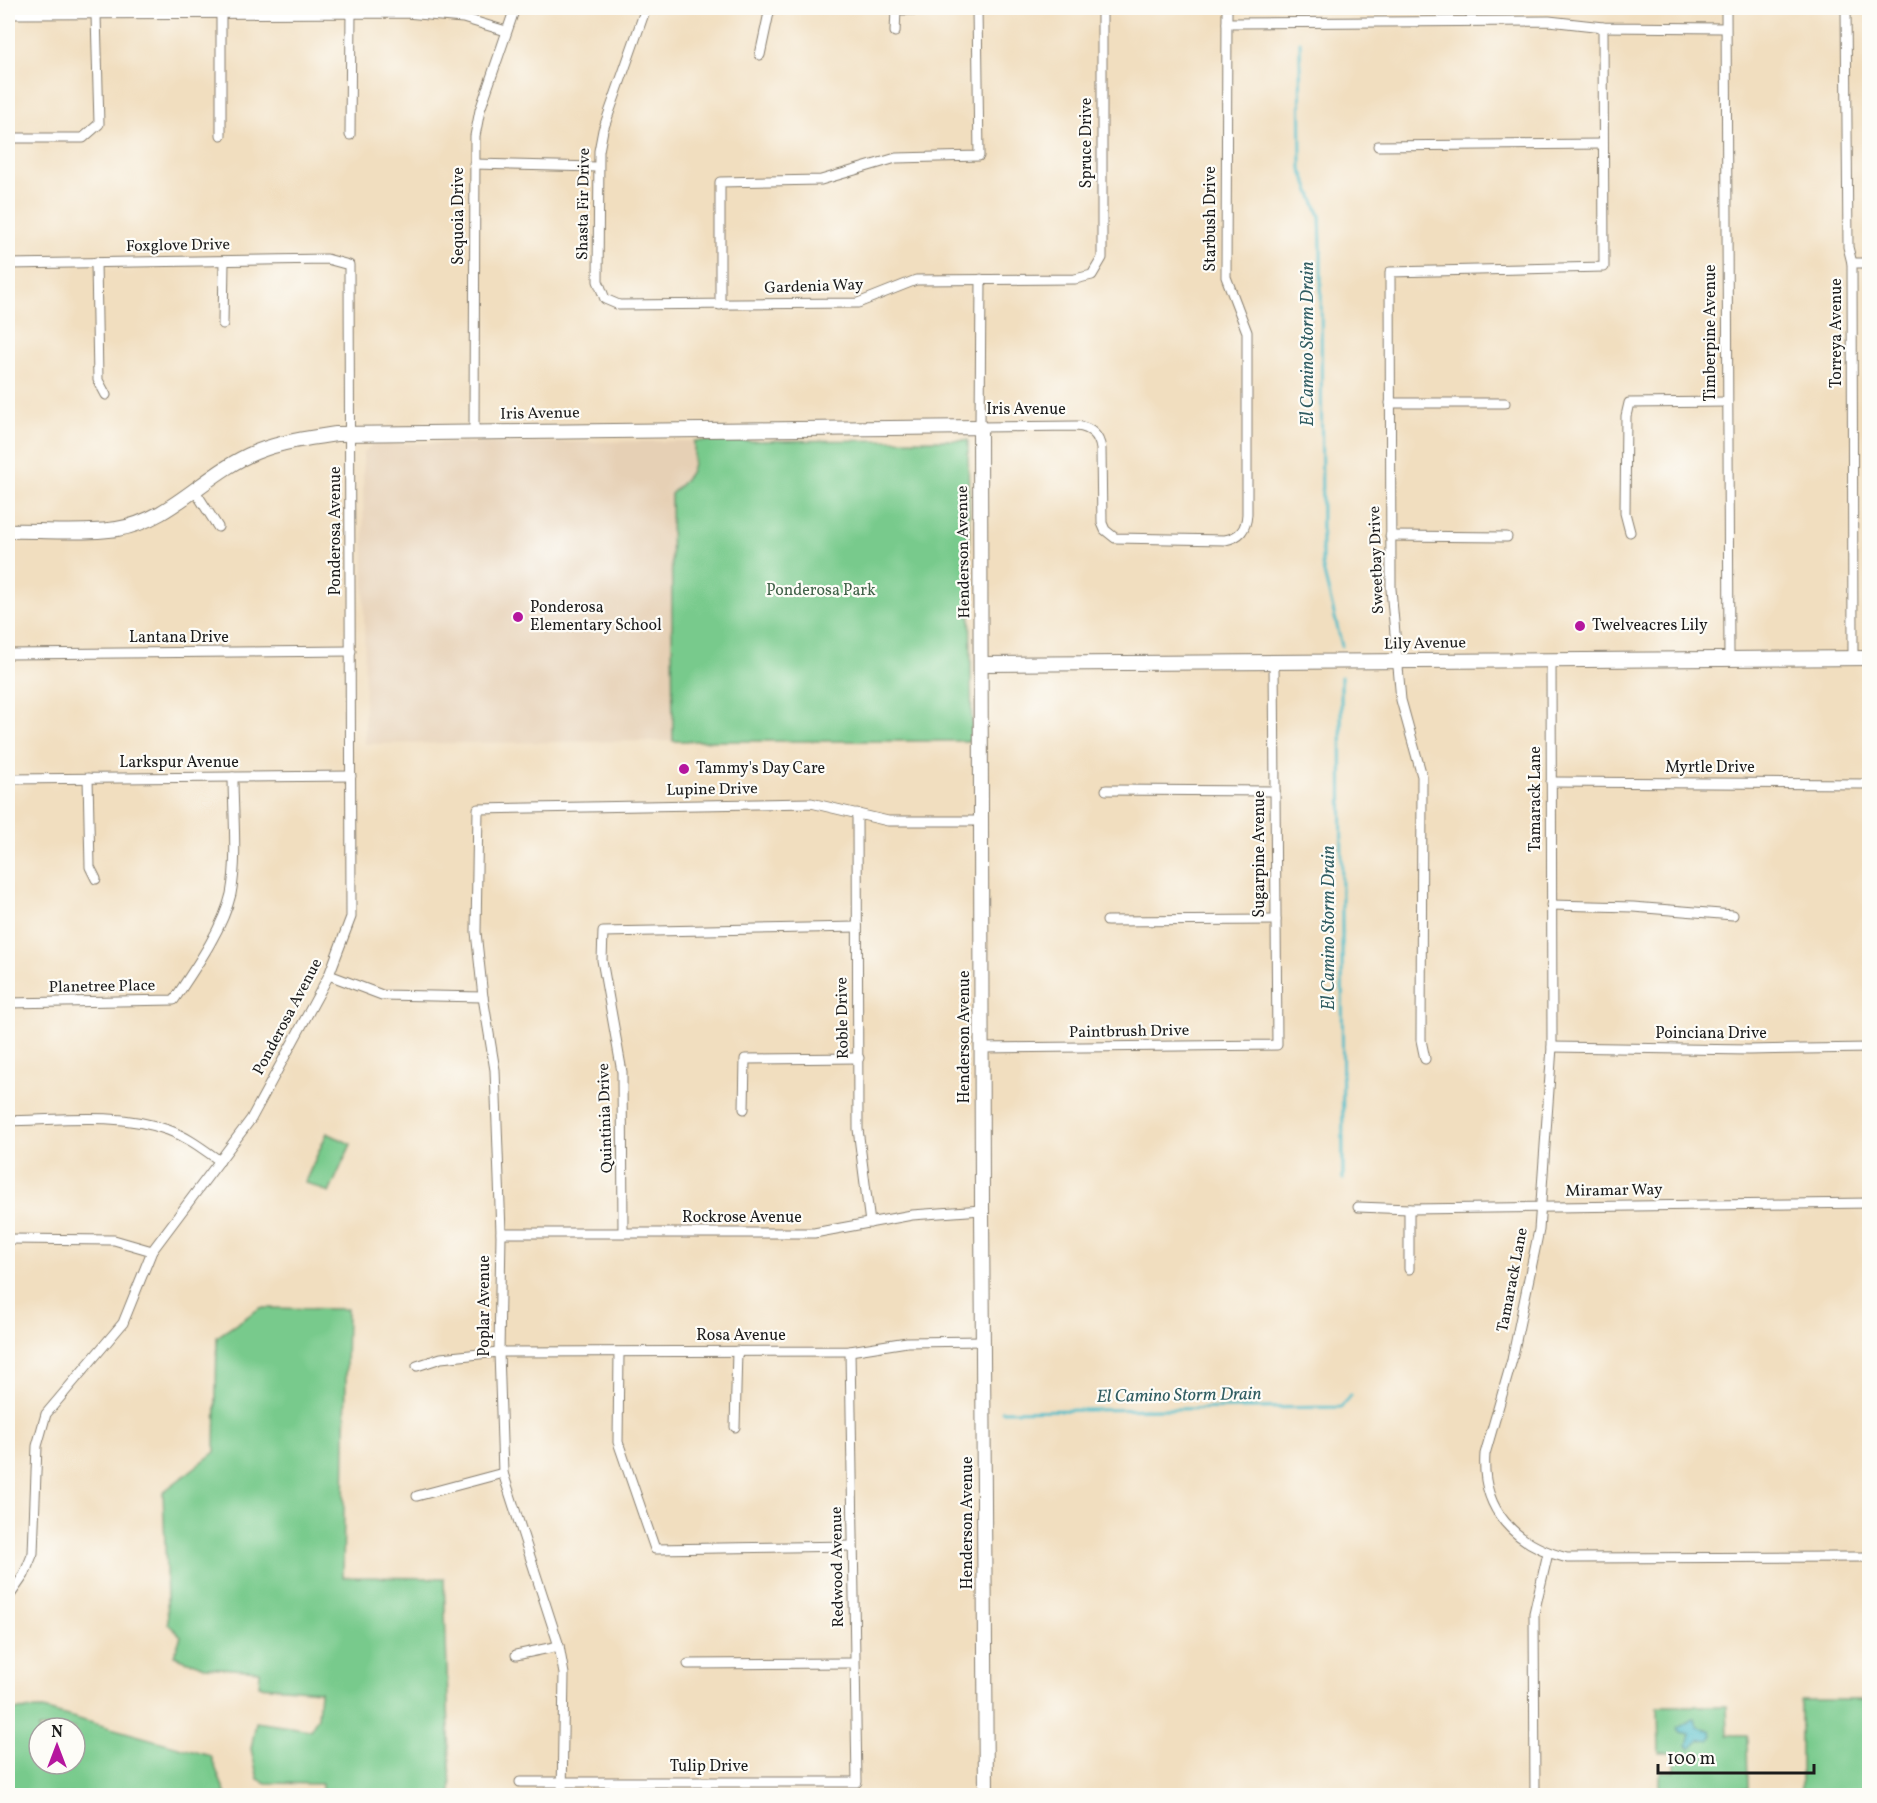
<svg xmlns="http://www.w3.org/2000/svg" width="1877" height="1803" viewBox="0 0 1877 1803" font-family="Vollkorn,serif">
<style>
.built{fill:#e6d0b5}
.green{fill:#78ca8c;stroke:#4a7354;stroke-width:1.5;fill-rule:evenodd}
.water{fill:#4fbcc8;stroke:#366c72;stroke-width:1.5}
.lines{fill:none;stroke-linecap:round;stroke-linejoin:round}
.stream{stroke:#4fbcc8;stroke-width:3}
.street-casing{stroke:#867d6e;stroke-width:11}
.secondary-casing{stroke:#867d6e;stroke-width:16}
.street{stroke:#fff;stroke-width:9}
.secondary{stroke:#fff;stroke-width:14}
.poi-dot{fill:#b5179e;stroke:#fdfcf7;stroke-width:2}
.labels{text-anchor:middle;dominant-baseline:central;stroke-width:4.5;stroke-linejoin:round;paint-order:stroke}
.street-label{font-size:16px;fill:#1c1c1c;stroke:#fdfcf7}
.park-label{font-size:16px;fill:#416249;stroke:#fdfcf7}
.poi-label{font-size:16px;fill:#1c1c1c;stroke:#fdfcf7;text-anchor:start}
.water-label{font-size:18px;font-style:italic;fill:#305c61;stroke:#fdfcf7}
</style>
<rect width="100%" height="100%" fill="#fdfcf7"/>
<filter id="ink" filterUnits="userSpaceOnUse"><feTurbulence type="fractalNoise" baseFrequency=".0167" numOctaves="2"/><feDisplacementMap in="SourceGraphic" scale="12" xChannelSelector="R" yChannelSelector="G"/><feConvolveMatrix kernelMatrix="1 2 1 2 8 2 1 2 1" color-interpolation-filters="sRGB"/></filter>
<filter id="wash" filterUnits="userSpaceOnUse"><feTurbulence type="fractalNoise" baseFrequency=".008" numOctaves="4" result="noise"/><feDisplacementMap in="SourceGraphic" scale="24" xChannelSelector="R" yChannelSelector="G"/><feGaussianBlur stdDeviation="1.35" result="paint"/><feColorMatrix in="noise" values="0 0 0 0 0 0 0 0 0 0 0 0 0 0 0 0 0 1.4 0 .05"/><feComposite in="paint" operator="in"/></filter>
<g filter="url(#wash)">
<rect width="100%" height="100%" fill="#f1debf"/>
<path class="built" d="M694 441 695 462 691 475 671 494 673 741 365 744 363 453 373 444Z"/>
<g class="green">
<path d="M968 440 972 741H673L671 494C692 474 695 470 694 441Z"/>
<path d="M327 1133 351 1144 329 1193 305 1182Z"/>
<path d="M260 1308 347 1309 343 1577 444 1578 451 1795H322V1784L266 1783 258 1779 251 1749 256 1722 310 1730 318 1717 320 1691 259 1686 260 1671 205 1667 174 1656 181 1636 168 1624 163 1492 215 1452 217 1337Z"/>
<rect x="1801" y="1700" width="68" height="95"/>
<path d="M1658 1706H1727L1728 1735H1747L1748 1789H1729V1795H1660V1771H1675V1753H1659Z"/>
<path d="M43 1709 211 1756 226 1795H8V1710ZM39 1728H75V1764H39Z"/>
</g>
<path class="water" d="M1694 1718 1698 1727 1710 1730 1712 1735 1709 1740 1699 1741 1690 1749 1687 1745 1690 1734 1680 1732 1678 1729Z"/>
<g class="lines">
<g class="stream">
<path d="M1300 42 1301 169 1320 216 1321 247 1322 565 1342 646"/>
<path d="M1341 677 1343 1179"/>
<path d="M1002 1411 1341 1407 1351 1395"/>
</g>
</g>
</g>
<g filter="url(#ink)">
<g class="lines">
<defs>
<g id="street">
<path d="M646 8 603 130 599 151 598 281 605 299 619 305 858 303 916 280 1075 279 1092 275 1102 258V8"/>
<path d="M1726 8 1729 659"/>
<path d="M1846 8 1848 247 1852 263 1853 658"/>
<path d="M8 14 406 13 463 18 506 31"/>
<path d="M221 14V135"/>
<path d="M1227 23 1549 21 1603 27 1725 28"/>
<path d="M895 32 896 10 977 9"/>
<path d="M760 55 770 8"/>
<path d="M350 135 351 10"/>
<path d="M8 138H83L99 124 96 15"/>
<path d="M1378 146 1603 144"/>
<path d="M474 164 597 167"/>
<path d="M96 262 98 380 106 395"/>
<path d="M1852 263H1870"/>
<path d="M8 264 327 259 349 265 351 917 329 975 251 1119 152 1251 123 1323 46 1414 37 1446 33 1553 24 1575 8 1598"/>
<path d="M981 279 980 427 1077 426C1091 428 1099 435 1101 449L1102 523 1105 530 1115 538 1225 540C1240 537 1246 530 1247 514V332L1226 277 1227 8"/>
<path d="M720 305V182L821 180 896 158 979 156 977 8"/>
<path d="M223 324 224 261"/>
<path d="M1390 403H1505"/>
<path d="M474 431 475 136 480 110 515 8"/>
<path d="M195 491 218 527"/>
<path d="M1630 532 1625 513 1626 416 1629 403 1726 402"/>
<path d="M1390 536 1507 537"/>
<path d="M8 654 351 651"/>
<path d="M1551 660 1552 1047 1539 1230 1512 1360 1485 1454C1481 1510 1515 1545 1567 1558L1870 1557"/>
<path d="M88 778 90 867 96 879"/>
<path d="M8 779 351 776"/>
<path d="M1551 782 1870 784"/>
<path d="M1106 790 1275 791"/>
<path d="M857 813 858 1129 870 1223"/>
<path d="M1551 905 1633 907 1733 915"/>
<path d="M1107 921 1276 920"/>
<path d="M329 975 382 995 483 997"/>
<path d="M8 1003 174 1000C194 970 223 929 231 894 238 857 233 815 233 777"/>
<path d="M1552 1047 1748 1050 1870 1048"/>
<path d="M981 1048 1277 1045 1274 662"/>
<path d="M1425 1059 1421 1040 1422 776 1401 700 1391 589 1390 272 1604 267 1603 27"/>
<path d="M744 1109 745 1059 859 1058"/>
<path d="M8 1121C59 1120 119 1112 168 1130 188 1137 203 1149 220 1161"/>
<path d="M1358 1207 1409 1209 1870 1203"/>
<path d="M1409 1209V1269"/>
<path d="M623 1232 622 1072 602 960 603 932 857 927"/>
<path d="M501 1233H814L912 1215 982 1210"/>
<path d="M8 1239 114 1240 152 1251"/>
<path d="M619 1353 618 1442 655 1549 852 1546"/>
<path d="M417 1366 441 1358 499 1352 850 1351 907 1342 983 1341"/>
<path d="M735 1427 737 1351"/>
<path d="M417 1496 503 1473"/>
<path d="M516 1655 559 1646"/>
<path d="M688 1664 854 1663"/>
<path d="M520 1782H857L850 1351"/>
<path d="M562 1796 564 1674 559 1646 503 1473 499 1352 501 1233 495 1070 483 997 476 932 478 809 811 803 888 821H981"/>
<path d="M1535 1796 1534 1613 1548 1553"/>
</g>
<g id="secondary">
<path d="M8 531C40 530 87 534 117 529 172 520 206 472 256 452 281 442 309 438 336 434L980 427 982 1210 986 1796"/>
<path d="M981 664 1870 658"/>
</g>
</defs>
<use href="#street" class="street-casing"/>
<use href="#secondary" class="secondary-casing"/>
<use href="#street" class="street"/>
<use href="#secondary" class="secondary"/>
</g>
</g>
<g class="poi-dot">
<circle cx="518" cy="617" r="6"/>
<circle cx="1580" cy="626" r="6"/>
<circle cx="684" cy="769" r="6"/>
</g>
<g class="labels">
<g class="street-label">
<text transform="translate(1087 143) rotate(-90)">Spruce Drive</text>
<text transform="translate(584 204) rotate(-89)">Shasta Fir Drive</text>
<text transform="translate(459 216) rotate(-90)">Sequoia Drive</text>
<text transform="translate(1211 219) rotate(-90)">Starbush Drive</text>
<text transform="translate(178 246) rotate(-1)">Foxglove Drive</text>
<text transform="translate(814 287) rotate(-2)">Gardenia Way</text>
<text transform="translate(1711 333) rotate(-90)">Timberpine Avenue</text>
<text transform="translate(1837 333) rotate(-90)">Torreya Avenue</text>
<text x="1026" y="410">Iris Avenue</text>
<text transform="translate(540 414) rotate(-1)">Iris Avenue</text>
<text transform="translate(336 531) rotate(-90)">Ponderosa Avenue</text>
<text transform="translate(964 552) rotate(-91)">Henderson Avenue</text>
<text transform="translate(1377 560) rotate(-92)">Sweetbay Drive</text>
<text x="179" y="638">Lantana Drive</text>
<text transform="translate(1425 644) rotate(-1)">Lily Avenue</text>
<text x="179" y="763">Larkspur Avenue</text>
<text x="1710" y="768">Myrtle Drive</text>
<text transform="translate(712 790) rotate(-1)">Lupine Drive</text>
<text transform="translate(1536 799) rotate(-90)">Tamarack Lane</text>
<text transform="translate(1260 854) rotate(-90)">Sugarpine Avenue</text>
<text transform="translate(102 987) rotate(-1)">Planetree Place</text>
<text transform="translate(288 1017) rotate(-62)">Ponderosa Avenue</text>
<text transform="translate(843 1018) rotate(-91)">Roble Drive</text>
<text transform="translate(1129 1032) rotate(-1)">Paintbrush Drive</text>
<text x="1711" y="1034">Poinciana Drive</text>
<text transform="translate(965 1037) rotate(-90)">Henderson Avenue</text>
<text transform="translate(606 1118) rotate(-92)">Quintinia Drive</text>
<text transform="translate(1614 1191) rotate(-1)">Miramar Way</text>
<text x="742" y="1218">Rockrose Avenue</text>
<text transform="translate(1513 1280) rotate(-79)">Tamarack Lane</text>
<text transform="translate(485 1306) rotate(-90)">Poplar Avenue</text>
<text x="741" y="1336">Rosa Avenue</text>
<text transform="translate(968 1523) rotate(-90)">Henderson Avenue</text>
<text transform="translate(838 1567) rotate(-91)">Redwood Avenue</text>
<text x="709" y="1767">Tulip Drive</text>
</g>
<g class="park-label">
<text x="821" y="591">Ponderosa Park</text>
</g>
<g class="poi-label">
<text x="530" y="608">Ponderosa<tspan x="530" dy="18">Elementary School</tspan></text>
<text x="1592" y="626">Twelveacres Lily</text>
<text x="696" y="769">Tammy's Day Care</text>
</g>
<g class="water-label">
<text transform="translate(1308 344) rotate(-90)">El Camino Storm Drain</text>
<text transform="translate(1329 928) rotate(-90)">El Camino Storm Drain</text>
<text transform="translate(1179 1396) rotate(-1)">El Camino Storm Drain</text>
</g>
</g>
<rect width="1877" height="1803" fill="none" stroke="#fdfcf7" stroke-width="30"/>
<g transform="translate(57 1746)"><circle r="28" fill="#fdfcf7" stroke="#a3a29f" stroke-width="1.5"/>
<path d="M0-4.5L10 22L0 15L-10 22Z" fill="#b5179e"/>
<text y="-9" font-size="16" font-weight="bold" text-anchor="middle" fill="#1c1c1c">N</text>
</g>
<path d="M1658 1764v9h156v-9" fill="none" stroke="#1c1c1c" stroke-width="3"/>
<text x="1667" y="1764" font-size="18" fill="#1c1c1c" stroke="#fdfcf7" stroke-width="4.5" paint-order="stroke">100 m</text>
</svg>
